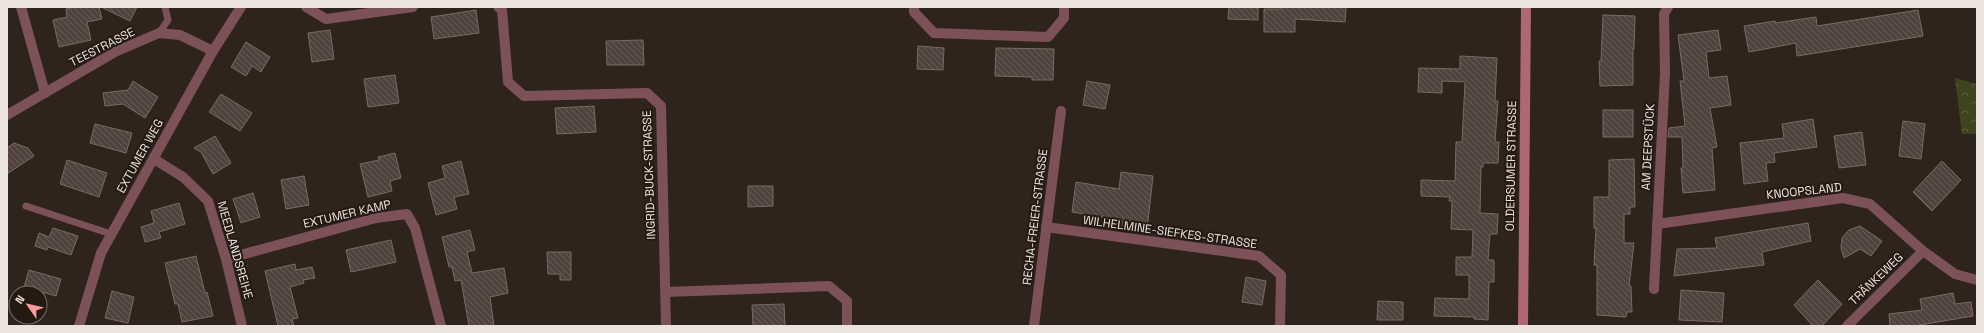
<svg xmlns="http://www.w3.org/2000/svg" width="1984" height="333" viewBox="0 0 1984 333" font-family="'Space Grotesk',sans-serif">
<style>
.park{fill:url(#park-crowns)}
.building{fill:url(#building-back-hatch);stroke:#7a6a64}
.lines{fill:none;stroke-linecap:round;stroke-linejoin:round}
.lane{stroke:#7d5158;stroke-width:7}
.street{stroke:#7d5158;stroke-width:10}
.secondary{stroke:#ad6873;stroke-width:10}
.labels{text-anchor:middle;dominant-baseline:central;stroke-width:4;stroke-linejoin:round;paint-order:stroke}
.street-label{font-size:12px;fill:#ebe4de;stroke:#241a12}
</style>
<defs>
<pattern id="park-crowns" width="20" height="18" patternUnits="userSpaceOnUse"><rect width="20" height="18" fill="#40441e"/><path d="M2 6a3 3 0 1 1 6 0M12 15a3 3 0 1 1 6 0" fill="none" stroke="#5c5f3e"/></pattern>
<pattern id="building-back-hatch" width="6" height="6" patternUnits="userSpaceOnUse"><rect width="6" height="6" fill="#50423c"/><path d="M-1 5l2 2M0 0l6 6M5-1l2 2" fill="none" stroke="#695d58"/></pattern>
</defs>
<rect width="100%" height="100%" fill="#2e241b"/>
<path class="park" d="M1955 78 1977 84V134H1962Z"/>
<g class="building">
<path d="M75 7H99L102 19 87 22 91 40 59 47 53 20 67 17 66 9Z"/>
<path d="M101 7H137L130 21Z"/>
<path d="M1229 7H1258V20L1228 19Z"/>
<path d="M1282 7H1346L1345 22 1295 19V32H1264V9H1282Z"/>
<path d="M476 10 479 33 434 39 431 17Z"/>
<path d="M1918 10 1923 36 1797 56 1796 43 1749 52 1744 26 1775 21V23L1816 17 1817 26Z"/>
<path d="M1603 15 1635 16 1634 49H1633V85L1600 86 1599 61H1601Z"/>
<path d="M330 30 334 59 312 62 308 33Z"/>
<path d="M1718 30 1721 50 1706 52 1709 78 1727 76 1731 105 1710 108 1717 147 1712 148 1715 190 1683 193 1681 168H1683L1682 137H1668L1669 128 1685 126 1680 81H1684L1678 35Z"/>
<path d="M643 40 644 65H607L606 41Z"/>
<path d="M246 42 270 57 261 72 252 66 246 76 231 67Z"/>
<path d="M918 46 944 48 943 70 917 69Z"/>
<path d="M996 48 1054 49 1053 80H1032V77L995 76Z"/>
<path d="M1460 56 1497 58 1495 101H1498L1495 142H1499L1498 163H1483V167H1481L1480 213 1498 214 1497 234H1490L1488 260H1494V282H1489L1488 320 1474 319V317L1434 316 1435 298 1469 299V275H1456V257H1472L1473 230 1451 229 1452 201H1449L1450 197 1421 196V180L1455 181 1456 142H1462L1465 82 1442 81V93L1418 92 1419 68 1460 69Z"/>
<path d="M395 75 399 103 368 107 364 79Z"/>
<path d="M133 81 158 97 145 118 123 104 105 106 103 93 128 90Z"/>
<path d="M1087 81 1110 85 1105 109 1083 105Z"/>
<path d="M221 94 252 113 240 131 209 112Z"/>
<path d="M594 106 596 132 557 134 555 108Z"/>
<rect x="1603" y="110" width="30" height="27"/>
<path d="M1813 119 1817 147 1774 153 1775 162 1766 163 1768 181 1744 184 1740 143 1784 138 1782 124Z"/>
<path d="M1903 121 1925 124 1921 159 1899 156Z"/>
<path d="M95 124 132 133 126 153 90 143Z"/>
<path d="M1862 132 1866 165 1839 168 1834 136Z"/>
<path d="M215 136 231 163 213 174 201 152 194 148Z"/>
<path d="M14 143 28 148 34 156 7 174V148Z"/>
<path d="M395 153 401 178 390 181 392 191 368 197 360 164 379 160 378 157Z"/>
<path d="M1634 159 1635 207H1630V214H1624V243H1634L1629 286H1631L1632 312H1627L1626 317 1597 315V265H1594L1596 228H1594V197H1609V160Z"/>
<path d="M67 160 107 173 99 197 60 184Z"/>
<path d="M461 161 469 194 454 197 457 209 436 215 428 183 445 178 442 166Z"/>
<path d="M1942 161 1961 180 1932 211 1913 192Z"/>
<path d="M1121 172 1153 176 1147 230 1107 226 1108 218 1072 212 1076 182 1119 189Z"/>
<path d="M304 176 309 205 286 209 281 180Z"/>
<path d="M748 186H773V206L748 207Z"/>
<path d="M253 193 260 217 241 223 233 199Z"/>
<path d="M179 203 185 224 159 232 161 238 145 242 141 227 154 223 151 211Z"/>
<path d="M1808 223 1811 241 1762 252 1764 265 1674 276 1677 249 1717 248 1715 238Z"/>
<path d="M1860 226 1882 241 1871 256 1860 249 1844 258 1841 248 1842 238 1849 230Z"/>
<path d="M53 228 78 236 71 255 48 247 47 250 35 246 39 233 49 237Z"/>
<path d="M470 230 475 250 467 252 472 273 504 268 508 293 490 297 494 326H469L461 280 455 281 452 267H449L442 237Z"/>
<path d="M391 240 396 262 351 272 346 250Z"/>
<path d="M547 252H571V280H560V274H548Z"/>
<path d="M196 256 205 293 207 292 213 316 182 322 178 304H175L165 263Z"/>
<path d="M295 264 296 270 312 267 315 278 303 280 304 283 290 287 298 318 292 319 294 326H278L265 271Z"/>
<path d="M29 270 61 279 56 296 24 287Z"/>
<path d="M1246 277 1266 281 1262 305 1242 302Z"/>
<path d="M1818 280 1842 304 1822 326H1813L1794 305Z"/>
<path d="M1681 290 1724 293 1722 322 1679 320Z"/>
<path d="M112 291 134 297 128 323 105 318Z"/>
<path d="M1953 293 1955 304 1971 302 1973 316 1914 326H1890L1889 314 1922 310 1920 299Z"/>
<path d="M1378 301 1403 302V320H1377Z"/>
<path d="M784 304 785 326H753L752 305Z"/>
</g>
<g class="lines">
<g class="lane">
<path d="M159 33 168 20 165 7"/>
<path d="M26 206 111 234"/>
</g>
<g class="street">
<path d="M21 7 45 93"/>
<path d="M306 7 326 19 413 7"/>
<path d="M498 7 502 10 508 82 524 96 647 93 661 106 666 326"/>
<path d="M914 7V12L934 33 1048 37 1064 18V7"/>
<path d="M7 115 115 52 159 33 180 35 213 51"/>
<path d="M154 159 183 177 208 201 226 259 242 326"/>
<path d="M1657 224 1843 198 1870 204 1923 251 1955 274 1977 280"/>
<path d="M1046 227 1259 256 1281 275 1280 326"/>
<path d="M226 259 376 218 407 214 415 228 441 326"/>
<path d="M1654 289 1665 73 1664 14 1668 7"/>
<path d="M666 292 829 286 847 301V326"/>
<path d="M79 326 101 253 213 51 241 7"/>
<path d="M1034 326 1061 111"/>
<path d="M1847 326 1923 251"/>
</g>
<path class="secondary" d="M1523 326 1526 7"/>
</g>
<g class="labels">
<g class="street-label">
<text transform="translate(102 47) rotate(-27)">TEESTRASSE</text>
<text transform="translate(1648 147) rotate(-87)">AM DEEPSTÜCK</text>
<text transform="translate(140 156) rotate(-61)">EXTUMER WEG</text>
<text transform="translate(1511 166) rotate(-89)">OLDERSUMER STRASSE</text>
<text transform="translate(649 175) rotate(-92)">INGRID-BUCK-STRASSE</text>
<text transform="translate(1804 191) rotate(-6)">KNOOPSLAND</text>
<text transform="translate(347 214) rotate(-13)">EXTUMER KAMP</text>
<text transform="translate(1035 217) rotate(-83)">RECHA-FREIER-STRASSE</text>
<text transform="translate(1170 232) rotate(8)">WILHELMINE-SIEFKES-STRASSE</text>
<text transform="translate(235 250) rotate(74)">MEEDLANDSREIHE</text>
<text transform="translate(1876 279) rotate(-44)">TRÄNKEWEG</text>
</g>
</g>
<rect width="1984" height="333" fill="none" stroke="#ebe4de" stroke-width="16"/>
<g transform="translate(28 305) rotate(304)"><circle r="19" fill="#241a12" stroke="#746b64"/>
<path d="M0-3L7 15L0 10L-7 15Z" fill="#f59b9c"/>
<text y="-6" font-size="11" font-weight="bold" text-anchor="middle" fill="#ebe4de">N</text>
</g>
</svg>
